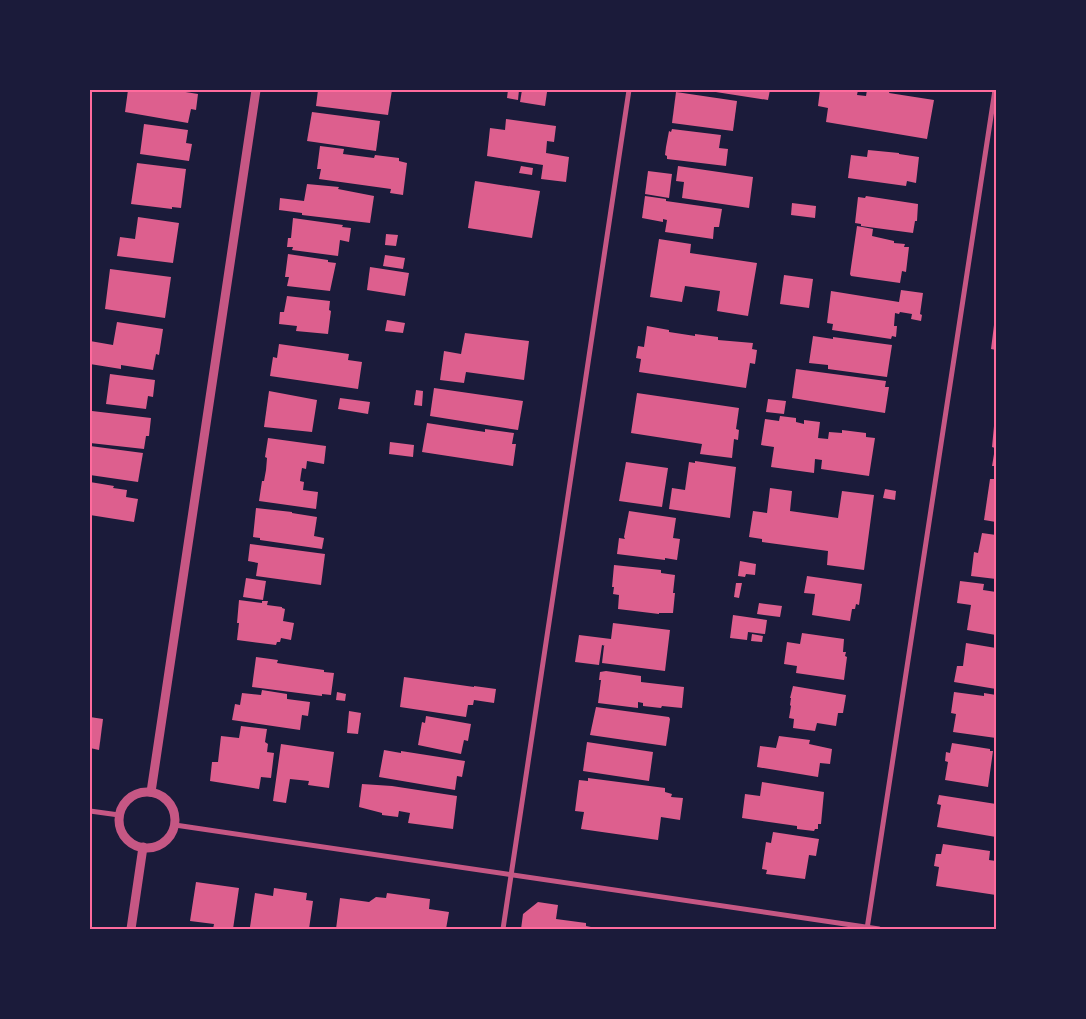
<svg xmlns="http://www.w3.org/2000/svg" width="1086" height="1019" viewBox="0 0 1086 1019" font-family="Barlow,sans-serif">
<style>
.building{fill:#dd5f8e}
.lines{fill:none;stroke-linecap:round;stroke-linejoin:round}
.minor{stroke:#c65784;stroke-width:5}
.tertiary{stroke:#c65784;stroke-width:9}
.neatline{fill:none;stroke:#ff6b9d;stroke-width:2}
</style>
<rect width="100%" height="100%" fill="#1b1b3a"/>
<g class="building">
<path d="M128 90H173L198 94 196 110 191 109 188 123 125 112Z"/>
<path d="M318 90H392L388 115 316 106Z"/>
<path d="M508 90H519L518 100 507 98Z"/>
<path d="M522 90 547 92 545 106 520 102Z"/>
<path d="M703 90H770L768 100Z"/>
<path d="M820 90H858L857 95 866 96 867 90H890L889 93 934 100 927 139 826 122 828 108 818 106Z"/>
<path d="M676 92 737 101 733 131 672 123Z"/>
<path d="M312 112 380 121 376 151 307 141Z"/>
<path d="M506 119 556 126 554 142 547 141 546 153 569 157 566 182 541 179 543 165 487 156 490 128 505 130Z"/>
<path d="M144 124 188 130 186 143 192 144 189 161 140 154Z"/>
<path d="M672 129 721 135 719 148 728 149 726 166 667 159V156L665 155 666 147 669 131 671 132Z"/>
<path d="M320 146 344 149 343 154 374 158 375 155 399 158V161L407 163 403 195 390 193 391 189 319 179 321 169H317Z"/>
<path d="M868 150 899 153V154L919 157 916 183 907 181 906 186 848 178 851 155 867 157Z"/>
<path d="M137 163 186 169 181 208 172 207V209L131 204Z"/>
<path d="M521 166 533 168 532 175 519 173Z"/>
<path d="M678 166 753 177 749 208 682 198 684 182 676 181Z"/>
<path d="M648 171 672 174 669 198 645 194Z"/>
<path d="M475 181 540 191 532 238 468 228Z"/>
<path d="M307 184 339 187 338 189 374 196 370 223 302 215V213L279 210 280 198 304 201Z"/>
<path d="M645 196 666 199V201L722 209 719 227H714L713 239 665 232 667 220 663 219V222L642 218Z"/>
<path d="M866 196 918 204 917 221H915L913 233 861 226V224L855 223 858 197 865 198Z"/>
<path d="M792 203 816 206 815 218 791 215Z"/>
<path d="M138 217 179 223 173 263 117 256 120 237 135 239Z"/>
<path d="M293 218 343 225 342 227 351 228 349 242 340 240 338 256 292 250 293 247H287L288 238H291Z"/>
<path d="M857 226 873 229 872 236 894 241V243L905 244 904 247H909L906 272 902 271 900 283 851 276 850 274Z"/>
<path d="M386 234 398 235 396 246 385 245Z"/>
<path d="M659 239 691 244 690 253 757 263 748 316 717 311 720 291 685 286 682 302 650 297Z"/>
<path d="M288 254 328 260V262L336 263 330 291 287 286 289 277H285Z"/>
<path d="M385 255 405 258 403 269 383 266Z"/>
<path d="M370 267 409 273 405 296 367 290Z"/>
<path d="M110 269 171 277 165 318 105 309Z"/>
<path d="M784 275 813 279 809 308 780 304Z"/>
<path d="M901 290 923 293 920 314 922 315 921 321 911 319 912 314 900 312 899 314 895 313 894 326H897L896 337 892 336 891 339 832 330 833 324 827 323 831 291 899 302Z"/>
<path d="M287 296 330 301 329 310 331 311 328 334 296 331 297 326 279 324 280 312H284Z"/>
<path d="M387 320 405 323 403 333 385 331Z"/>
<path d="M117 322 163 329 159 355 156 354 153 370 121 365V369L90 364V341L113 345Z"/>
<path d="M994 325H996V350L991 349Z"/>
<path d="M647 326 669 330V332L695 336V334L718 337V340L753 343 752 349 757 350 755 364 750 363 746 388 639 372 641 359 636 358 638 346 644 347Z"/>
<path d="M465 333 529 341 524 380 466 372 464 383 440 380 444 351 461 354Z"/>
<path d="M813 336 833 339V337L892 345 887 377 828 369V365L809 363Z"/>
<path d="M279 344 349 354 348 360 362 362 358 389 270 376 273 357 277 358Z"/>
<path d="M796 369 886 381 885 387H889L885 413 792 398Z"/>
<path d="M110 374 155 380 153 397 148 396 146 409 106 404Z"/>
<path d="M434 388 523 401 518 430 430 416Z"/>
<path d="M416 390 423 391 422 406 414 405Z"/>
<path d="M269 391 317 400 312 432 264 427Z"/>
<path d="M637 393 739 408 736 429 739 430 738 440 734 439 732 458 700 454 702 444 631 433Z"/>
<path d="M340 398 370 402 368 414 338 409Z"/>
<path d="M768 399 786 401 784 414 766 412Z"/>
<path d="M92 411 151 418 149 436H146L144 449 90 443Z"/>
<path d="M780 416 796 418V422L804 424V420L820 422 818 438 828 439 829 432 842 433V430L866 433V437L875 438 869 476 821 469 822 460 815 459 814 473 771 467 774 447 761 445 765 419 779 421Z"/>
<path d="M427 423 485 432V429L514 433 512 444H516L513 466 422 452Z"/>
<path d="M994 426 996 427V466H992L995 448 992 447Z"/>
<path d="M268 438 326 446 324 464 307 461 306 469 302 468 301 474 300 481 304 482 303 490 318 492 316 509 259 501 262 481H264L266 470 267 458 265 457Z"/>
<path d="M390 442 414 445 413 457 389 454Z"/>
<path d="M90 446 143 453 138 482 90 475Z"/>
<path d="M695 461 736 467 730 518 669 509 672 488 685 490 689 462 695 463Z"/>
<path d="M626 462 668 468 662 507 619 501Z"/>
<path d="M990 479H996V522L984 520Z"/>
<path d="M90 482 114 486 113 488 127 490 126 497 138 499 134 522 90 515Z"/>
<path d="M770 488 792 491 790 511 838 518 842 491 874 495 864 570 827 565 828 551 762 542V539L749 537 753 511 767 513Z"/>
<path d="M885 489 896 491 895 500 883 498Z"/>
<path d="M256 508 292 512V513L317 517 314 536 324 538 322 549 260 540V538L253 537Z"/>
<path d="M629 511 676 518 673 538 680 539 677 560 665 558V560L617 554 619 538 625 539 624 537Z"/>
<path d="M982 533 996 535V579L971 576 974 552 978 553Z"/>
<path d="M250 544 325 554 321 585 256 576 258 563 248 561Z"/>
<path d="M740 561 756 564 755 575 746 574 745 577 738 576Z"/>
<path d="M614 565 661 570V573L675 575 673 593H675L673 613H659V614L618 609 619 595 613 594 614 587H612Z"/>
<path d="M807 576 862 584 859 605 856 604 855 609H852L850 621 812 615 815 594 804 593Z"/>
<path d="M246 578 266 581 263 600 243 597Z"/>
<path d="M960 581 984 584 983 590 996 592V635L967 630 971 605 957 603Z"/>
<path d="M736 583H742L739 598 734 597Z"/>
<path d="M239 600 262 603V601H268L267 605 282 607V608L285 609 283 621 294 623 291 640 281 638 280 642H277L276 645 237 640 239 623H237Z"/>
<path d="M759 603 782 606 780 617 757 614Z"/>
<path d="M733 615 767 620 765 634 748 632 747 640 730 638Z"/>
<path d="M613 623 670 630 665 671 602 663 604 646H605L602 645 599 665 575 662 579 635 611 639Z"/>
<path d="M802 633 844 639 843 652H846L845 656 847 657 844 680 796 673 797 666 784 664 787 642 800 644Z"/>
<path d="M752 634 763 636 762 642 751 641Z"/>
<path d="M966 643 996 648V689L954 682 957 666H963Z"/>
<path d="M256 657 278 660 277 663 324 670V672L334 673 331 695 322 694V696L252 687Z"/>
<path d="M606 671 641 676V682L684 687 682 708 662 706 661 708 643 706V703L638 702V708L598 703 601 680H599L600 672Z"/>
<path d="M404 677 474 687V686L496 689 494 703 474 700 473 705H468L466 717 400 707Z"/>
<path d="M793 686 846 695 843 713H838L836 726 817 723 815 731 793 728 794 719 789 718 791 706 790 705 791 698H790Z"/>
<path d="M262 690 287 694V699L310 702 308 716 302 715 300 730 232 720 235 704 240 705 242 693 261 695Z"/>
<path d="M337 692 346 694 345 701 336 700Z"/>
<path d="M954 692 984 696V693L996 695V738L953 732 956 714 951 713Z"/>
<path d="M596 707 669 717 670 719 666 746 590 735Z"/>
<path d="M349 711 361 713 358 734 347 733Z"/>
<path d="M426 716 471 724 468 741 464 740 461 754 418 745 422 722 425 723Z"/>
<path d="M90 717 103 719 99 750 90 748Z"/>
<path d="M241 726 267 729 265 742 268 744 267 752 274 753 271 778 261 777 259 789 210 781 212 762H218L221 736 239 738Z"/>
<path d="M779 736 810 740 809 744 832 749 830 764 820 763 818 777 757 767 760 746 776 748Z"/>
<path d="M587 742 653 752 649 781 583 771Z"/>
<path d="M952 743 990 749V751H993L988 787 945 780 948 762 945 761 946 752 950 753Z"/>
<path d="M281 744 334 752 329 788 308 785 309 781 290 779 286 803 273 801Z"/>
<path d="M384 750 401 753V751L465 761 462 777 457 776 455 790 379 777Z"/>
<path d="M588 778 665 788V792L672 794 671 797 683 798 680 820 661 817 658 840 581 829 584 812 575 811 579 780 588 781Z"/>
<path d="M762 782 824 792 821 824H818V829H815L814 831 797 829V826L742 818 745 794 760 796Z"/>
<path d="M362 784 392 786 457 796 453 829 408 823 410 813 399 811 398 817 382 815V813L359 807Z"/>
<path d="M939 795 996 804V837L937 827 941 805 937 804Z"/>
<path d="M773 832 819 839 816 856 809 855 805 879 766 874 767 870 762 869 766 842 771 843Z"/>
<path d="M943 844 990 851 989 860 996 861V895L936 886 939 867 934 866 936 854H941Z"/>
<path d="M196 882 239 888 233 929H213L214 924 190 921Z"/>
<path d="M274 888 307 893 306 900 313 901 309 929H266L250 927 255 893 273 896Z"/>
<path d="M387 893 430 899 429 909 449 912 446 929H336L340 898 369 902 376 897 386 898Z"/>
<path d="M538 902 558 905 556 919 586 923V926L601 929H521L523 914Z"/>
</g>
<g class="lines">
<g class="minor">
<path d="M90 811 119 815"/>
<path d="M175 825 879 929"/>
<path d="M503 929 629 90"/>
<path d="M867 929 995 90"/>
</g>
<g class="tertiary">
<circle cx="147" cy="820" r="28"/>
<path d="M151 792 256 90"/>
<path d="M131 929 143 847"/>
</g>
</g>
<rect width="1086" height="1019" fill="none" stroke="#1b1b3a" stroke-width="182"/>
<rect x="91" y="91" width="904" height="837" class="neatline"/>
</svg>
